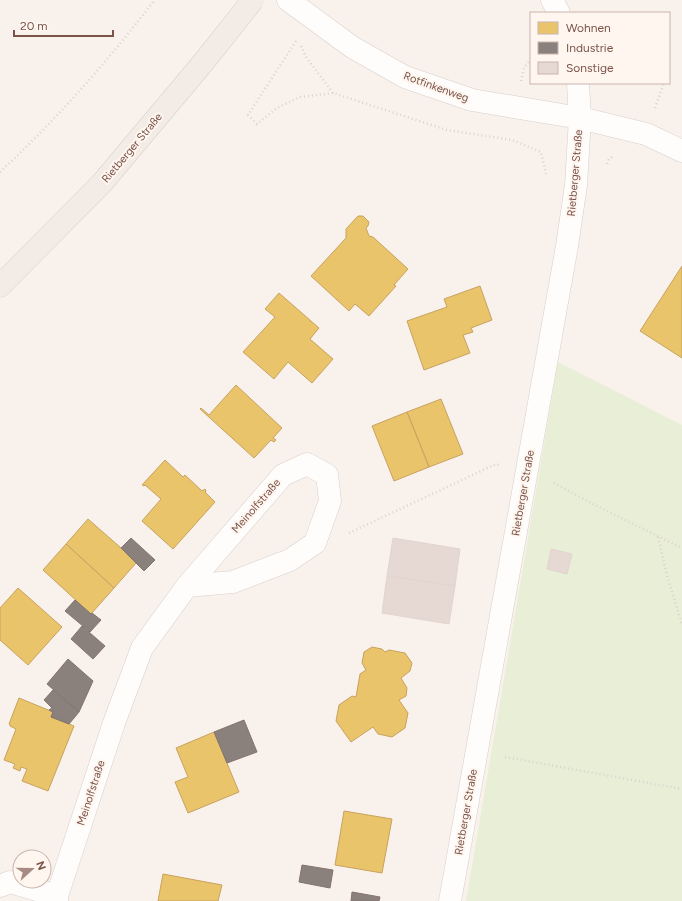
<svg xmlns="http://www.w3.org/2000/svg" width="682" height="901" viewBox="0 0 682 901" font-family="Figtree,sans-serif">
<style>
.green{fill:#e8efd6}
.homes{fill:#e9c46a;stroke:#c8a260}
.industry{fill:#8a817c;stroke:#85736d}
.building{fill:#e6d9d3;stroke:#e2d4ce}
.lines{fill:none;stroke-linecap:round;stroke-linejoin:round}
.minor-casing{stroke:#d8cec8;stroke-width:23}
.major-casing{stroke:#dacec9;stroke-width:23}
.path{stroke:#dcd1ce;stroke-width:2.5;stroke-dasharray:1 3;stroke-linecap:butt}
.minor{stroke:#fefdfc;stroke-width:22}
.major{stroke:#f3ece6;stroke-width:22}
.major-bridge-casing{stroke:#dacec9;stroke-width:23;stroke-linecap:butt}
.major-bridge{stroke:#f3ece6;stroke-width:22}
.labels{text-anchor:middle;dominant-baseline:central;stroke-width:4;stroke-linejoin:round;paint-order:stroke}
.street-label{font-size:11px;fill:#7a5349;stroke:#fff6ef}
</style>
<rect width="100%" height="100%" fill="#f9f2ec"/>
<path class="green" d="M558 362 682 425V901H466Z"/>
<g class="homes">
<path d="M358 216H363L369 222 368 226 366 228 369 236 373 237 408 269 394 285 396 286 369 316 355 304 349 311 311 276 346 238V229Z"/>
<path d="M682 266V358L640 331Z"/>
<path d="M480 286 492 320 471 328 473 332 463 335 470 353 424 370 407 321 447 307 444 299Z"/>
<path d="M279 293 319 328 310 339 333 359 312 383 288 362 274 379 243 352 275 317 265 309Z"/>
<path d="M236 385 282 428 273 438 276 440 274 442 271 440 254 458 200 409 201 408 209 415Z"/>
<path d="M441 399 463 454 429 467 407 412Z"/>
<path d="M407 412 429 467 394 481 372 426Z"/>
<path d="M165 460 183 477 185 475 202 491 205 489 206 491 205 492 215 502 173 549 142 521 161 499 145 485 144 486 142 485Z"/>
<path d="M88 519 137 562 114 588 66 544Z"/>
<path d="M66 544 114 588 91 614 43 570Z"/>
<path d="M18 588 62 627 28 665 0 640V608Z"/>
<path d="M372 647 382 649 385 652 389 650 405 653 412 663 410 671 401 678 407 688 406 696 399 700 408 713 405 728 392 737 378 734 373 727 351 742 336 721 339 705 352 696 356 697 360 674 366 670 362 663 364 652Z"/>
<path d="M19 698 53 712 51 717 74 726 48 791 22 781 27 769 21 767 20 771 13 768 15 764 4 760 16 729 10 726V725L9 724Z"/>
<path d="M214 732 239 792 188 813 175 782 188 777 176 748Z"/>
<path d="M344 811 392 819 382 873 335 865Z"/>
<path d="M163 874 222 885 218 901H158Z"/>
</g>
<g class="industry">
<path d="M131 538 155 560 144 571 121 548Z"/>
<path d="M75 600 91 614 92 613 101 620 90 632 65 611Z"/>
<path d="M82 626 105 646 93 659 71 639Z"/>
<path d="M68 659 93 681 79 712 47 684Z"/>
<path d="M53 690 79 712 69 724 51 717 53 712 49 710 52 708 44 700Z"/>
<path d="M244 720 257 752 227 763 214 732Z"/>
<path d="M302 865 333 870 330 888 299 882Z"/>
<path d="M352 892 380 897 379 901H351Z"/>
</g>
<g class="building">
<path d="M393 538 460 549 455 586 387 576Z"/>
<path d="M551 549 572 554 567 574 547 569Z"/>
<path d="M387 576 455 586 449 624 382 613Z"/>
</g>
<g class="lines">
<defs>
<g id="minor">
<path d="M288 0 352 47 405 77 472 100 580 118 646 134 682 151"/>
<path d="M552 0 559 13"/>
<path d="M0 886 10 882 57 896"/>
<path d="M57 901V896L114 723 142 648 187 586 283 475 307 464 327 475 330 501 315 543 290 560 233 582 187 586"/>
<path d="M450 901 567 246 576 185 580 118 578 83"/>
</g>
<path id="major" d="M0 286 102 183 202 64"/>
</defs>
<use href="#minor" class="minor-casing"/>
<use href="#major" class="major-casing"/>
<g class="path">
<path d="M296 41 248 115 257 124 277 108 300 97 333 93 447 130 512 140 541 152 546 174"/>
<path d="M301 46 306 57 333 93"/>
<path d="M521 81 524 68 531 59"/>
<path d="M655 108 664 83"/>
<path d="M607 164 609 159 614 156"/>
<path d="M0 172C56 120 107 62 153 2V0"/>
<path d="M554 483 593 504 682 548"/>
<path d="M349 533 496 464 499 465"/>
<path d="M658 537 667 575 682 625"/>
<path d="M505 757 682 789"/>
</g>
<use href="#minor" class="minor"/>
<use href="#major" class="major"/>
<defs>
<path id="major-bridge" d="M202 64 253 0"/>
</defs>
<use href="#major-bridge" class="major-bridge-casing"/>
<use href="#major-bridge" class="major-bridge"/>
</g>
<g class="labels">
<g class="street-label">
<text transform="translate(436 87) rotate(20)">Rotfinkenweg</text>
<text transform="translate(132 148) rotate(-50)">Rietberger Straße</text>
<text transform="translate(575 173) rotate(-85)">Rietberger Straße</text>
<text transform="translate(523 493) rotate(-80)">Rietberger Straße</text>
<text transform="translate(256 506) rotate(-49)">Meinolfstraße</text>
<text transform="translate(91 793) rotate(-72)">Meinolfstraße</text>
<text transform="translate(466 812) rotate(-80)">Rietberger Straße</text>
</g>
</g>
<rect x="530" y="12" width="140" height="72" fill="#fff6ef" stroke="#cab5ad"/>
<rect x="538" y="22" width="20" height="12" fill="#e9c46a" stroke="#cab5ad"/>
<text x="566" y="32" font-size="12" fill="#7a5349">Wohnen</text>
<rect x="538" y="42" width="20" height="12" fill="#8a817c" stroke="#cab5ad"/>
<text x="566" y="52" font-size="12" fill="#7a5349">Industrie</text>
<rect x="538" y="62" width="20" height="12" fill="#e6d9d3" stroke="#cab5ad"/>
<text x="566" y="72" font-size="12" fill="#7a5349">Sonstige</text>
<g transform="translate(32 869) rotate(69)"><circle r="19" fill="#fff6ef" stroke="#cab5ad"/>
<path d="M0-3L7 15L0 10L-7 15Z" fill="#a68b82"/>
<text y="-6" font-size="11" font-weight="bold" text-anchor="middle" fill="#7a5349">N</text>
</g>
<path d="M14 30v6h99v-6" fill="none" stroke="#7a5349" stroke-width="2"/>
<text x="20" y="30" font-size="12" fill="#7a5349" stroke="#fff6ef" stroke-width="3" paint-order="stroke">20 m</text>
</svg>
